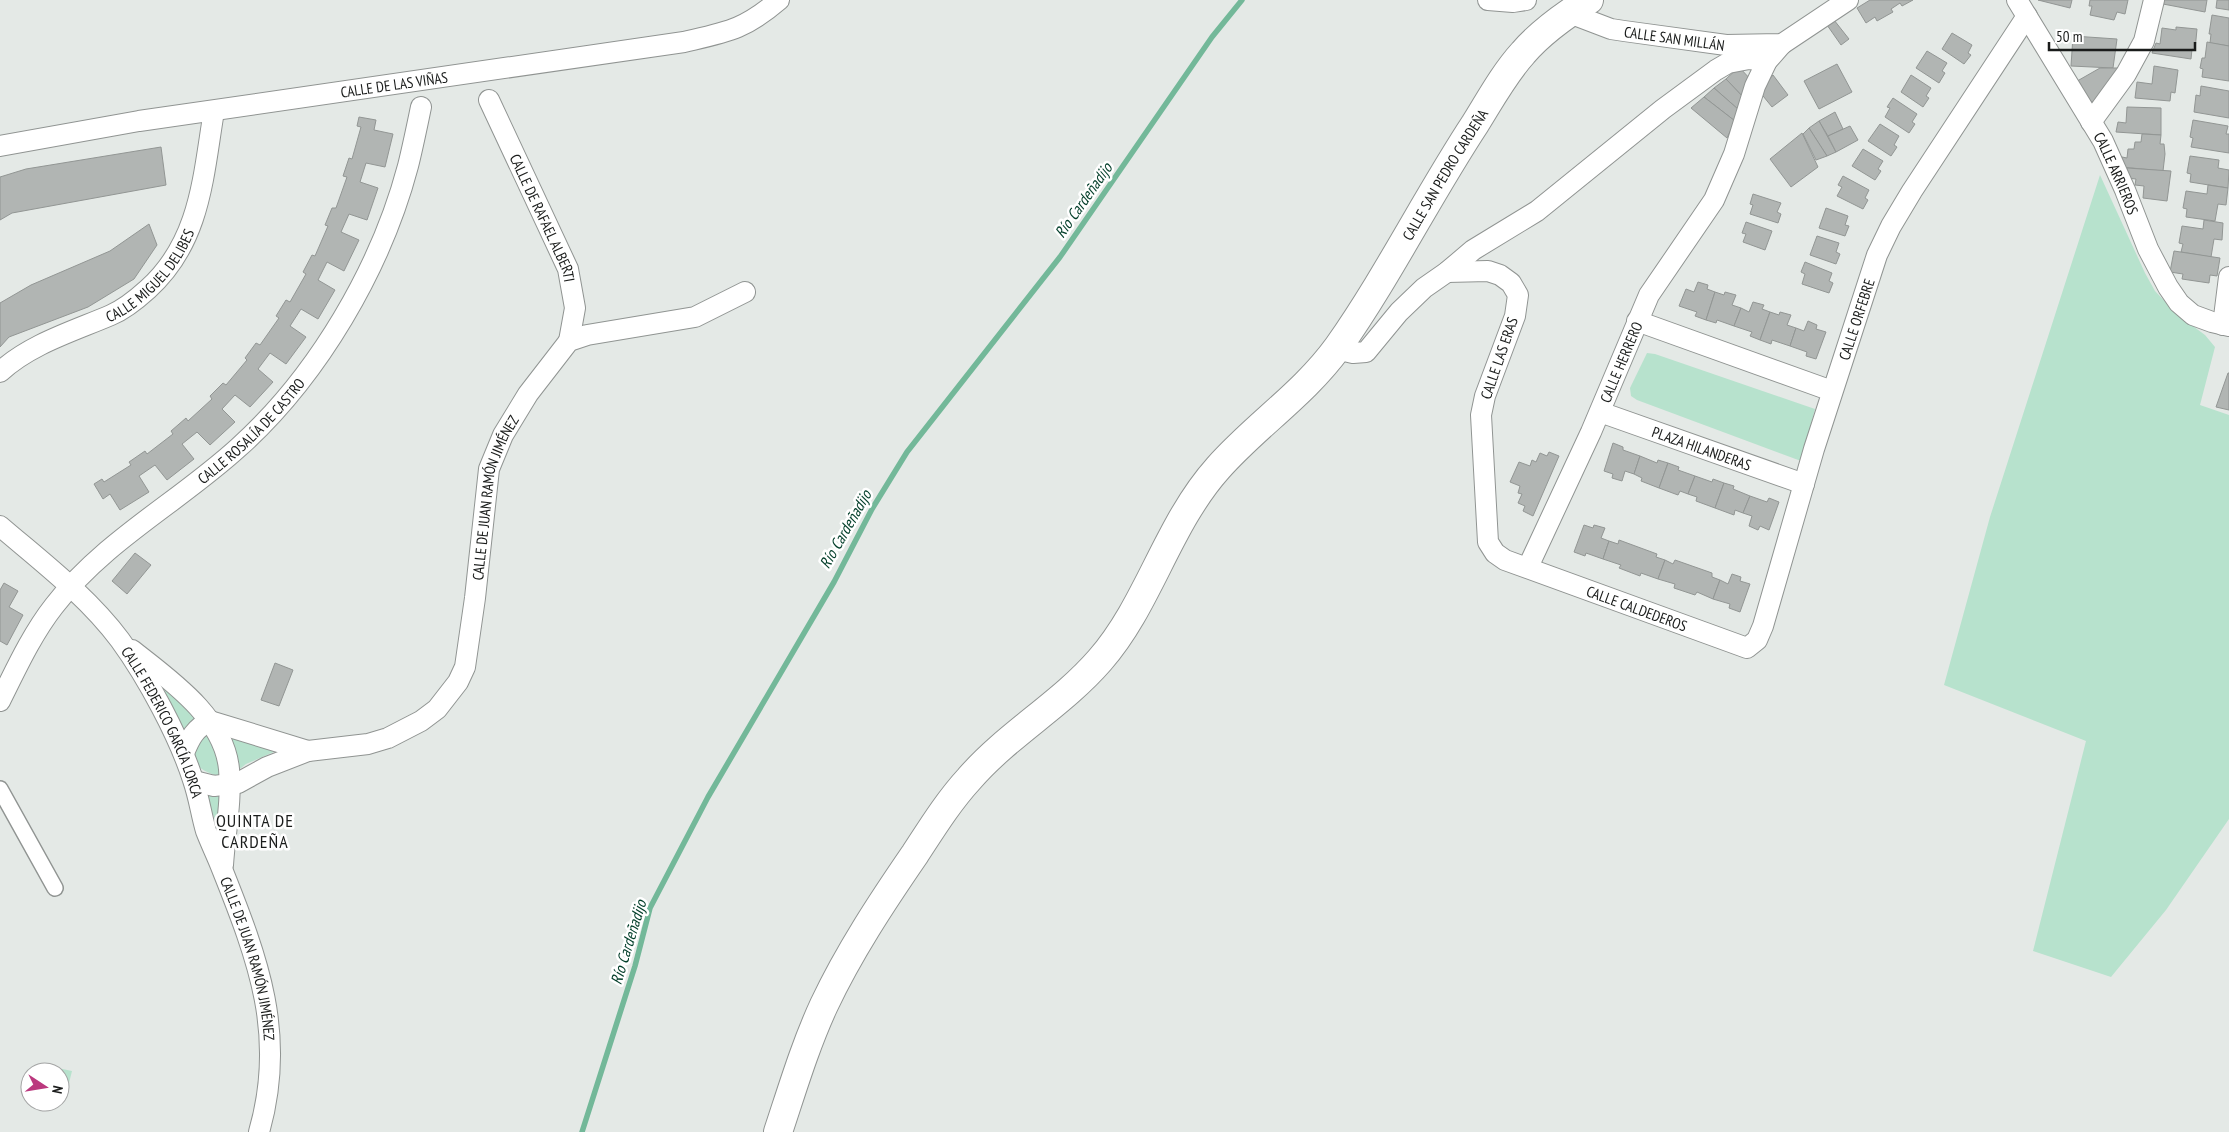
<svg xmlns="http://www.w3.org/2000/svg" width="2229" height="1132" viewBox="0 0 2229 1132" font-family="'PT Sans Narrow',sans-serif">
<style>
.green{fill:#b7e2cd}
.lines{fill:none;stroke-linecap:round;stroke-linejoin:round}
.stream{stroke:#73b899;stroke-width:5.5}
.building{fill:#b1b5b3;stroke:#929694}
.pedestrian-casing{stroke:#909492;stroke-width:18}
.minor-casing{stroke:#909492;stroke-width:22}
.secondary-casing{stroke:#909492;stroke-width:30}
.pedestrian{stroke:#fff;stroke-width:15}
.minor{stroke:#fff;stroke-width:20}
.secondary{stroke:#fff;stroke-width:28}
.labels{text-anchor:middle;dominant-baseline:central;stroke-width:5;stroke-linejoin:round;paint-order:stroke}
.street-label{font-size:15px;fill:#1a1c1b;stroke:#fff}
.water-label{font-size:16px;font-style:italic;fill:#003d28;stroke:#fff}
.quarter-label{font-size:18px;letter-spacing:1px;fill:#1a1c1b;stroke:#fff}
</style>
<rect width="100%" height="100%" fill="#e4e9e6"/>
<g class="green">
<path d="M2100 175 2145 273 2155 291 2178 315 2205 335 2215 347 2200 405 2229 415V819L2166 910 2111 977 2033 951 2086 741 1944 685 1990 517Z"/>
<path d="M1647 353 1655 354 1815 409 1801 461 1637 400 1631 396 1630 388Z"/>
<path d="M152 676 198 717 186 726 184 736Z"/>
<path d="M208 732 217 754 222 777C190 769 186 756 208 732Z"/>
<path d="M226 732 283 748 246 764 236 772Z"/>
<path d="M203 791 221 793 217 824Z"/>
<path d="M53 1067 72 1071 66 1095 60 1094V1072H52Z"/>
</g>
<g class="lines">
<path class="stream" d="M582 1132 635 966 650 908 708 797 834 582 872 509 907 452 1060 257 1212 37 1242 0"/>
</g>
<g class="building">
<path d="M1870 0H1913L1902 6 1900 3 1891 9 1893 12 1877 21 1875 17 1866 23 1857 8Z"/>
<path d="M2038 0H2072L2070 8Z"/>
<path d="M2090 0H2128L2125 14 2117 12 2114 20 2090 15 2092 6H2089Z"/>
<path d="M2164 0H2207L2205 12 2163 4Z"/>
<path d="M2217 0H2229V10L2216 8Z"/>
<path d="M2212 15 2229 18V46L2210 43 2211 34H2209Z"/>
<path d="M1834 20 1849 39 1841 45 1827 25Z"/>
<path d="M2176 27 2197 29 2195 50 2192 49 2191 59 2152 53 2156 43 2160 44 2162 28 2176 30Z"/>
<path d="M1952 33 1972 45 1968 53 1971 55 1964 64 1942 49Z"/>
<path d="M2073 36 2117 39 2113 68 2071 66Z"/>
<path d="M2207 42 2229 46V81L2202 77 2203 69 2200 68 2202 58H2205Z"/>
<path d="M1927 51 1947 63 1942 71 1945 73 1939 83 1916 68Z"/>
<path d="M1837 64 1852 92 1819 109 1804 81Z"/>
<path d="M2154 66 2178 70 2175 93 2171 92 2170 101 2135 98 2137 82 2152 84Z"/>
<path d="M1739 67 1752 81 1744 98 1726 79Z"/>
<path d="M2100 68H2118L2095 102 2084 101 2072 84Z"/>
<path d="M1773 75 1788 95 1772 107 1759 91Z"/>
<path d="M1911 75 1931 88 1926 96 1929 98 1923 107 1901 92Z"/>
<path d="M1726 79 1744 98 1739 110 1714 88Z"/>
<path d="M2201 86 2229 91V118L2194 112 2196 95 2200 96Z"/>
<path d="M1714 88 1739 110 1735 121 1704 97Z"/>
<path d="M1704 97 1735 121 1727 138 1691 108Z"/>
<path d="M1893 98 1917 114 1912 122 1915 124 1909 133 1885 117 1890 108 1887 107Z"/>
<path d="M2127 107 2161 108V135L2116 132 2118 122 2126 123Z"/>
<path d="M1835 112 1843 129 1828 136 1819 121Z"/>
<path d="M359 117 376 120 374 130 393 134 385 167 366 163 360 182 378 188 367 220 349 214 341 232 359 240 344 271 327 262 318 280 335 290 318 319 301 309 290 326 306 337 286 364 270 353 258 369 273 382 250 407 235 395 222 409 235 422 210 445 197 432 182 444 194 459 167 480 155 465 139 476 149 492 120 510 110 494 103 499 94 484 102 479 104 482 131 465 129 462 145 451 147 454 173 434 171 431 186 418 188 421 212 399 210 396 223 383 226 385 247 360 245 358 256 343 260 345 279 318 276 316 286 300 290 302 306 274 303 272 312 255 315 256 328 226 325 225 332 208H336L347 177 343 176 349 158 352 159 361 127 357 126Z"/>
<path d="M2193 120 2228 126 2226 134H2229V153L2191 147 2193 138 2190 137Z"/>
<path d="M1819 121 1836 152 1827 156 1809 128Z"/>
<path d="M1880 124 1899 136 1894 145 1897 147 1891 156 1868 141Z"/>
<path d="M1850 126 1858 140 1836 152 1828 136Z"/>
<path d="M1809 128 1827 156 1816 160 1803 134Z"/>
<path d="M1802 133 1818 167 1791 187 1770 159Z"/>
<path d="M2142 134 2161 135 2160 144H2164L2165 154 2163 171 2121 167 2122 157 2127 158 2128 149H2134L2135 142H2141Z"/>
<path d="M161 147 166 185 12 213 0 220V177L26 169Z"/>
<path d="M1863 149 1883 161 1878 169 1881 171 1875 180 1852 166Z"/>
<path d="M2190 156 2219 160 2218 168 2229 170 2228 188 2190 182 2191 174 2187 173Z"/>
<path d="M2127 168 2171 171 2167 201 2143 198 2144 186 2135 185 2136 179 2127 178Z"/>
<path d="M1843 176 1869 190 1865 198 1868 200 1863 209 1837 196 1842 187 1838 185Z"/>
<path d="M2208 185 2228 188 2226 205 2218 204 2215 221 2186 217 2187 209 2183 208 2186 191 2207 194Z"/>
<path d="M1753 194 1781 203 1777 212 1781 214 1778 223 1750 214 1753 205 1750 204Z"/>
<path d="M1826 208 1848 216 1845 225 1849 226 1845 236 1819 228Z"/>
<path d="M2204 220 2223 223 2222 240 2214 239 2211 257 2181 252 2183 244 2179 243 2182 226 2203 229Z"/>
<path d="M1746 222 1772 231 1765 250 1743 242 1746 234 1742 233Z"/>
<path d="M149 224 157 245 134 279 88 307 9 337 0 347V303L31 285 110 251Z"/>
<path d="M1817 236 1839 243 1836 252 1840 254 1836 264 1810 255Z"/>
<path d="M2174 251 2220 258 2217 276 2210 275 2209 283 2182 279 2183 274 2170 272Z"/>
<path d="M1805 262 1832 273 1829 281 1833 283 1829 293 1802 284 1805 274 1801 272Z"/>
<path d="M1698 282 1708 285 1707 289 1715 292 1706 320 1695 316 1697 312 1679 306 1686 289 1694 292Z"/>
<path d="M1715 292 1724 295 1725 292 1736 295 1732 305 1741 308 1734 326 1717 320 1716 323 1706 320Z"/>
<path d="M1753 302 1764 305 1762 309 1770 312 1760 340 1750 336 1752 332 1734 326 1741 308 1749 312Z"/>
<path d="M1770 312 1779 315 1780 312 1791 315 1787 325 1796 328 1790 346 1772 340 1771 344 1760 340Z"/>
<path d="M1808 321 1817 325 1816 329 1826 332 1816 359 1806 356 1807 352 1790 346 1796 328 1804 331Z"/>
<path d="M2228 373H2229V410L2216 407Z"/>
<path d="M1613 443 1623 447V450L1640 456 1634 474 1625 471 1622 481 1612 478 1613 474 1604 471Z"/>
<path d="M1549 452 1559 456 1533 516 1523 511 1525 506 1518 503 1522 494 1518 493 1520 486 1510 482 1519 462 1530 466 1532 460 1536 462 1540 453 1547 456Z"/>
<path d="M1640 456 1657 463 1658 460 1668 463 1659 488 1641 481 1642 478 1634 474Z"/>
<path d="M1668 463 1679 467 1678 470 1695 476 1688 494 1680 491 1678 495 1659 488Z"/>
<path d="M1695 476 1712 482 1713 479 1724 483 1715 508 1696 501 1697 497 1688 494Z"/>
<path d="M1724 483 1734 486 1733 489 1750 496 1743 513 1735 510 1734 515 1715 508Z"/>
<path d="M1750 496 1767 502 1769 498 1779 502 1769 530 1760 526 1758 530 1749 526 1752 516 1743 513Z"/>
<path d="M1584 525 1593 528 1594 525 1605 528 1601 538 1609 541 1603 559 1586 553 1585 556 1574 552Z"/>
<path d="M1619 540 1657 554 1656 557 1665 560 1658 579 1641 573 1640 576 1619 568 1621 565 1603 559 1609 541 1618 544Z"/>
<path d="M135 553 151 565 127 594 112 581Z"/>
<path d="M1665 560 1673 564 1675 560 1712 573V577L1720 580 1713 599 1697 592 1695 595 1674 588 1675 584 1658 579Z"/>
<path d="M1732 574 1741 577 1740 581 1750 584 1740 612 1729 608 1730 604 1713 599 1720 580 1728 584Z"/>
<path d="M4 583 18 591 9 607 23 615 7 645 0 641V590Z"/>
<path d="M275 663 293 670 279 706 261 700Z"/>
</g>
<g class="lines">
<defs>
<path id="pedestrian" d="M0 789 55 888"/>
<g id="minor">
<path d="M1488 0 1513 2 1526 0"/>
<path id="s1" d="M2017 0 2103 141 2125 190 2148 249 2168 287 2179 303 2193 315 2212 322 2229 326"/>
<path id="s2" d="M1569 13 1611 29 1624 31 1726 45 1782 44 1848 0"/>
<path id="s3" d="M489 100 568 269 575 308 569 341"/>
<path d="M2091 122 2126 74 2144 41 2154 0"/>
<path id="s4" d="M0 146 139 121 684 42C727 32 744 30 779 0"/>
<path id="s5" d="M1447 272 1488 271 1500 275 1511 283 1518 295 1515 316 1485 396 1481 415 1488 542 1495 553 1505 560 1747 648 1757 640 1763 626 1814 449 1877 255 1891 226 1912 191 2027 16"/>
<path d="M1637 321 1832 391"/>
<path d="M2223 325 2229 277"/>
<path d="M1336 349 1353 353 1366 352 1399 312 1424 288 1447 272 1473 250 1537 211 1663 109 1716 70 1728 63 1749 59 1767 61"/>
<path id="s6" d="M0 372C30 344 74 331 111 315 125 309 137 299 148 289 201 241 203 176 214 111"/>
<path id="s7" d="M1600 412 1804 484"/>
<path id="s8" d="M0 526C42 562 87 596 120 640 147 677 179 736 193 780 199 797 201 814 206 831 211 844 217 856 222 869 258 959 287 1035 259 1132"/>
<path id="s9" d="M1528 567 1591 432 1649 295 1714 200 1734 154 1755 86 1767 61 1782 44"/>
<path d="M132 650C170 680 224 717 229 769 232 801 225 833 223 865"/>
<path id="s10" d="M0 701C16 669 32 634 54 606 105 540 179 502 239 447 318 376 381 268 408 166 413 146 417 126 421 107"/>
<path d="M184 753C190 738 195 728 210 721L308 751"/>
<path id="s11" d="M194 781 214 786 238 783 267 767 308 751 368 744 388 738 421 721 437 709 458 682 465 667 475 598 489 469 503 435 528 394 569 341 587 335 695 317 745 292"/>
</g>
<g id="secondary">
<path id="s12" d="M778 1132C792 1090 805 1046 824 1005 849 952 882 902 915 854 932 828 948 802 969 779 1008 734 1061 705 1100 660 1149 604 1167 525 1218 468 1256 425 1304 394 1338 347 1388 276 1427 197 1475 124 1490 100 1504 74 1523 53 1541 32 1565 15 1589 0"/>
</g>
</defs>
<use href="#pedestrian" class="pedestrian-casing"/>
<use href="#minor" class="minor-casing"/>
<use href="#secondary" class="secondary-casing"/>
<use href="#pedestrian" class="pedestrian"/>
<use href="#minor" class="minor"/>
<use href="#secondary" class="secondary"/>
</g>
<g class="labels">
<g class="street-label">
<text stroke="none"><textPath href="#s2" startOffset="109">CALLE SAN MILLÁN</textPath></text>
<text stroke="none"><textPath href="#s4" startOffset="399">CALLE DE LAS VIÑAS</textPath></text>
<text stroke="none"><textPath href="#s12" startOffset="1181">CALLE SAN PEDRO CARDEÑA</textPath></text>
<text stroke="none"><textPath href="#s1" startOffset="200">CALLE ARRIEROS</textPath></text>
<text stroke="none"><textPath href="#s3" startOffset="130">CALLE DE RAFAEL ALBERTI</textPath></text>
<text stroke="none"><textPath href="#s6" startOffset="182">CALLE MIGUEL DELIBES</textPath></text>
<text stroke="none"><textPath href="#s5" startOffset="966">CALLE ORFEBRE</textPath></text>
<text transform="translate(1499 358) rotate(-71)">CALLE LAS ERAS</text>
<text stroke="none"><textPath href="#s9" startOffset="225">CALLE HERRERO</textPath></text>
<text stroke="none"><textPath href="#s10" startOffset="374">CALLE ROSALÍA DE CASTRO</textPath></text>
<text stroke="none"><textPath href="#s7" startOffset="108">PLAZA HILANDERAS</textPath></text>
<text stroke="none"><textPath href="#s11" startOffset="484">CALLE DE JUAN RAMÓN JIMÉNEZ</textPath></text>
<text stroke="none"><textPath href="#s5" startOffset="500">CALLE CALDEDEROS</textPath></text>
<text stroke="none"><textPath href="#s8" startOffset="259">CALLE FEDERICO GARCÍA LORCA</textPath></text>
<text stroke="none"><textPath href="#s8" startOffset="512">CALLE DE JUAN RAMÓN JIMÉNEZ</textPath></text>
</g>
<g class="water-label">
<text transform="translate(1083 200) rotate(-55)">Río Cardeñadijo</text>
<text transform="translate(845 529) rotate(-60)">Río Cardeñadijo</text>
<text transform="translate(628 942) rotate(-73)">Río Cardeñadijo</text>
</g>
<g class="quarter-label">
<text x="255" y="820">QUINTA DE<tspan x="255" dy="21">CARDEÑA</tspan></text>
</g>
</g>
<g transform="translate(45 1087) rotate(102)"><circle r="24" fill="#ffffff" stroke="#a3a4a4"/>
<path d="M0-4L9 19L0 12L-9 19Z" fill="#bb387e"/>
<text y="-8" font-size="14" font-weight="bold" text-anchor="middle" fill="#1a1c1b">N</text>
</g>
<path d="M2049 42v8h146v-8" fill="none" stroke="#1a1c1b" stroke-width="2.5"/>
<text x="2056" y="42" font-size="15" fill="#1a1c1b" stroke="#ffffff" stroke-width="4" paint-order="stroke">50 m</text>
</svg>
